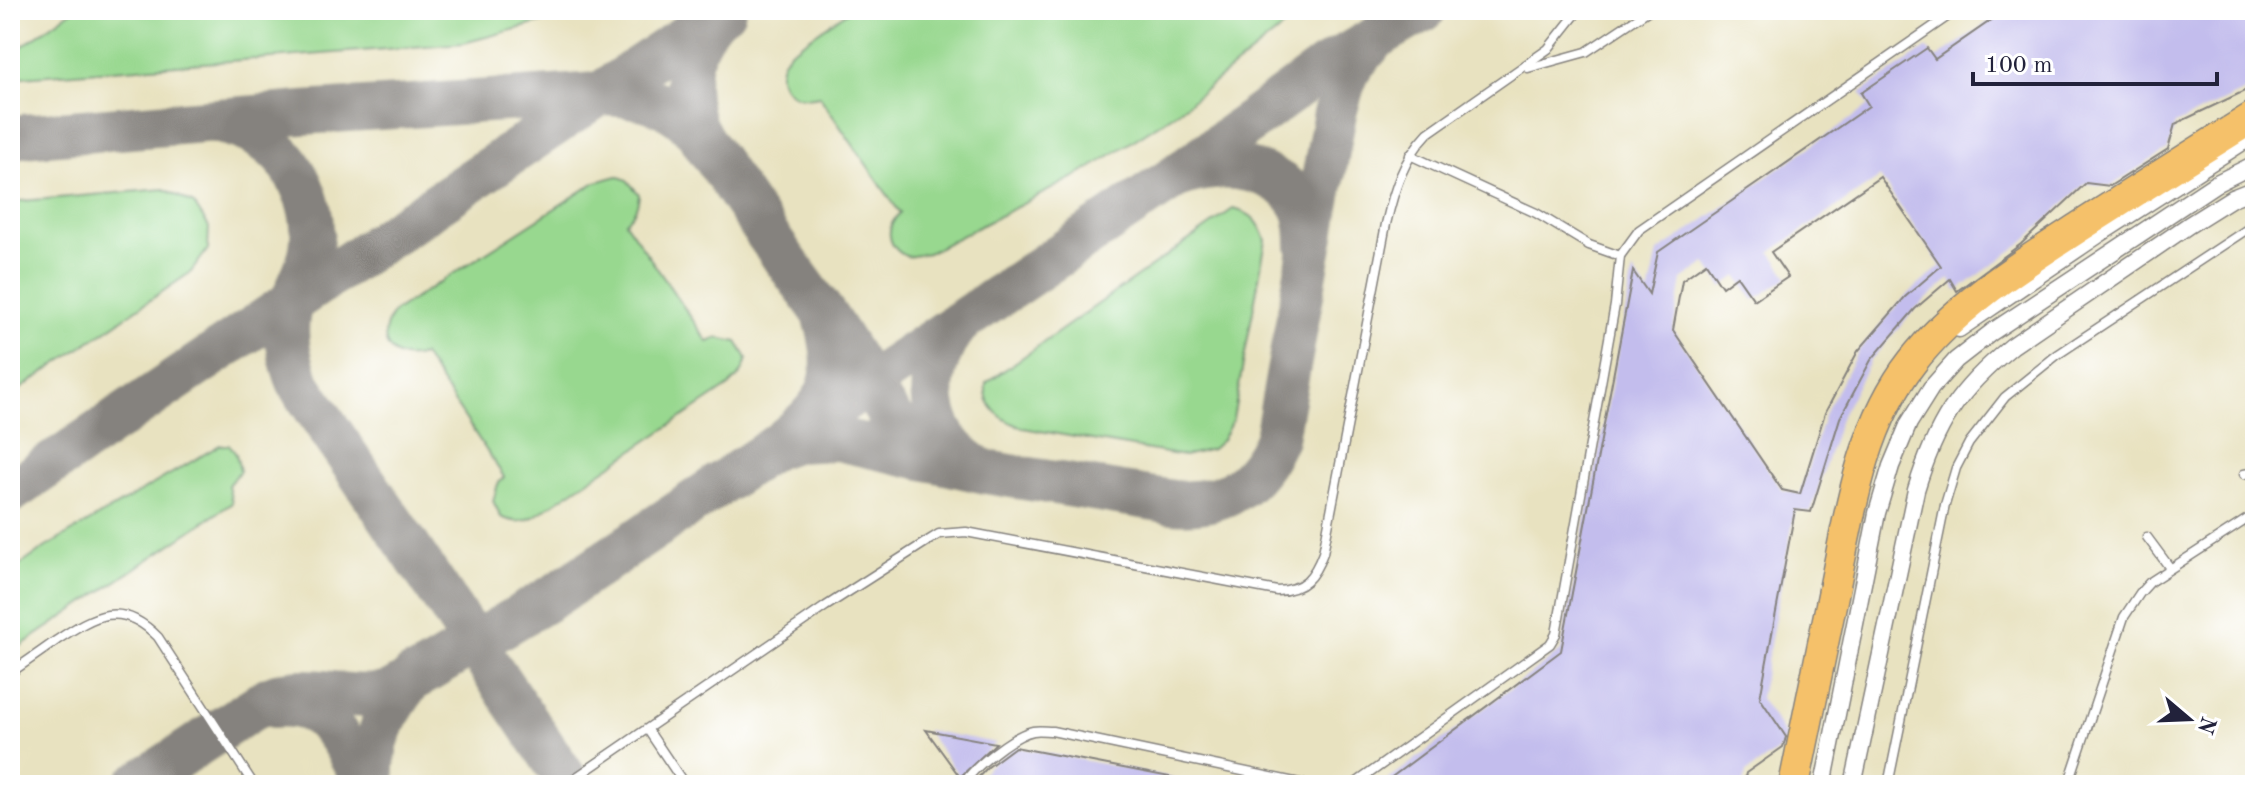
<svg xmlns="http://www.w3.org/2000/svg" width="2265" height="795" viewBox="0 0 2265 795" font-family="'Old Standard TT',serif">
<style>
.green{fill:#98d88f;stroke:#5d7d65;stroke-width:2}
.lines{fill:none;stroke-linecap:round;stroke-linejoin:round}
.taxiway{stroke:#85827e;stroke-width:44}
.building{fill:#c3bded;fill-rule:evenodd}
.lane-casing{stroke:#85827e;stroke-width:11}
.street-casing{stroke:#85827e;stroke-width:19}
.highway-casing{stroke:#85827e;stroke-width:33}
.lane{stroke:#fff;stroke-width:8}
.street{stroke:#fff;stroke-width:16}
.highway{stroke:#f5c16b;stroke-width:30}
</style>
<rect width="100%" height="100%" fill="#fff"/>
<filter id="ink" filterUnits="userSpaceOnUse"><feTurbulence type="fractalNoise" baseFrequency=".0125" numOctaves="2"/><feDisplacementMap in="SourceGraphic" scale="16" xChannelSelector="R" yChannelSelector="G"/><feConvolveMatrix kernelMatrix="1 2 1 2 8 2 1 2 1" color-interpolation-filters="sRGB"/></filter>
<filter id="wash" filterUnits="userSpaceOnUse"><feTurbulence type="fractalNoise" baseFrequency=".006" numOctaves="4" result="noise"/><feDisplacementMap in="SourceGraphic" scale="32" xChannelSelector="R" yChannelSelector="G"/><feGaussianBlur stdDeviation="1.8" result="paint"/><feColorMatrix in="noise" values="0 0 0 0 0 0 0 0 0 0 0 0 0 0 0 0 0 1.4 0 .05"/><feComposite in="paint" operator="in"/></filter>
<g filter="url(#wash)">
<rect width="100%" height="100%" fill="#e8e2c0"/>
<g class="green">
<path d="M73 10H587L464 43 10 78V55Z"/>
<path d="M850 10H1305L1176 113 1088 170 928 253 908 257C887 248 884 228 900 213L819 96C788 104 767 78 789 52Z"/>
<path d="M617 176 627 180 639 194C638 208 634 213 625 222L708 342 718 338 737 342 747 358C744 372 739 377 729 386L535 516C522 523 515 523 501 517L493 501 498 484 504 477 423 355C390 366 373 337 395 311L596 182Z"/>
<path d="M164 189 194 204 209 227 208 249 191 272 10 396V202Z"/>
<path d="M1233 209C1253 213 1259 222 1266 240L1233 419 1222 440 1212 449 1184 456 1023 428C1002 420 983 408 986 383Z"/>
<path d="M220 445H229L236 454 240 471 228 485 232 503 10 653V572L46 547Z"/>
</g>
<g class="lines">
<g class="taxiway">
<path d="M713 18C690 46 681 78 691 115 696 134 710 151 721 167 753 217 788 264 823 312 853 355 877 404 912 444 919 452 927 456 937 459"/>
<path d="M218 122C232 125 246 129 259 137 295 158 318 207 311 249 308 268 298 283 292 301 282 328 289 361 300 386L570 785"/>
<path d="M10 137 302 113 599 94C642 95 670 101 699 134"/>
<path d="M1181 175C1219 160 1283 166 1303 209 1308 221 1308 234 1308 246"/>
<path d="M824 314C845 385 828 405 774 448L794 441 837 439 986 472 1173 502C1225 506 1255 485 1276 438L1335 113 1347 71 1369 46"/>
<path d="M958 324C919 373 923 436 980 469"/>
<path d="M10 492 724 10"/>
<path d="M274 706C330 700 342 744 367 785"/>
<path d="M136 785 269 698C309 680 351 704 392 692L557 594 1175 177 1324 68 1424 10"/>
<path d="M373 785C370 737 387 713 413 677"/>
</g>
</g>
<g id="blocks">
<g class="building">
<path d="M2006 10H2255V86L2175 124 2168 149 2110 186 2086 183 2021 244 1957 291 1950 279 1915 309 1871 360 1840 418 1811 512 1795 510 1760 698 1786 737 1783 747 1746 773 1743 785H1381L1561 651 1633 271 1649 294 1658 252 1869 106 1861 93 1927 48 1935 59ZM1880 177 1941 266 1905 297 1858 351 1825 413 1800 494 1782 490 1673 330 1682 280 1706 263 1722 287 1737 276 1754 300 1788 277 1771 252Z"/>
<path d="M926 730 996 743 960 777Z"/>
<path d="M1015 747 1180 779 1179 785H971L988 767Z"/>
</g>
</g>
</g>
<g filter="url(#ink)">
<use href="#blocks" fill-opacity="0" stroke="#85827e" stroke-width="2"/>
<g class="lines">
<defs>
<g id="lane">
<path d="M1528 68 1586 52 1649 10"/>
<path d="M1410 155 1536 213 1589 245 1620 256"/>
<path d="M2244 474 2255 472"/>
<path d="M2147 537 2170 568"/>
<path d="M10 673C26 662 42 651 57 640 95 615 121 599 158 637L254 785"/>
<path d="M648 730 685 785"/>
<path d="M565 785 826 606 926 542 939 534 966 532 1277 591C1304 590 1314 577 1323 553L1386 224C1394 190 1403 159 1428 133L1548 49 1579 10"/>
<path d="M963 785C972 768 1013 735 1033 731 1038 730 1046 731 1052 731L1309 785"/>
<path d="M1353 785 1550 644 1556 634 1615 305 1620 256 1639 230 1957 10"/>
<path d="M1888 785 1945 505 1956 468 1969 443 2005 397 2057 355 2255 224"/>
<path d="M2068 785 2124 617 2140 593 2150 582 2255 514"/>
</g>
<g id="street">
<path d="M1959 329 2098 235 2255 134"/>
<path d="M1823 785 1877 513 1891 466 1909 423 1931 388 1956 360 1992 332 2215 184 2255 164"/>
<path d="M1853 785 1916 490C1936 424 1958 390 2012 346L2189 225 2232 198 2255 189"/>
</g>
<path id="highway" d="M1794 785C1807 722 1820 658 1833 595 1849 517 1861 427 1912 362 1956 305 2021 265 2081 226 2139 189 2197 152 2255 116"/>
</defs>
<use href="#lane" class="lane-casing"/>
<use href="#street" class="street-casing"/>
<use href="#highway" class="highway-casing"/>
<use href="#lane" class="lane"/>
<use href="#street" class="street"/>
<use href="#highway" class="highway"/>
</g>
</g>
<rect width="2265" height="795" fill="none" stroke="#fff" stroke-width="40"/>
<g transform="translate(2189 719) rotate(109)" stroke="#ffffff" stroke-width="6" paint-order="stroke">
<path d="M0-6L14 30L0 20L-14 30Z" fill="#22223b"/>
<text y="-12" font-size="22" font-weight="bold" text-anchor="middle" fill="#22223b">N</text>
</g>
<path d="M1973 72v12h244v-12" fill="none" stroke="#22223b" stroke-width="4"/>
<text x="1985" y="72" font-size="24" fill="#22223b" stroke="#ffffff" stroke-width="6" paint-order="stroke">100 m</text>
</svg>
